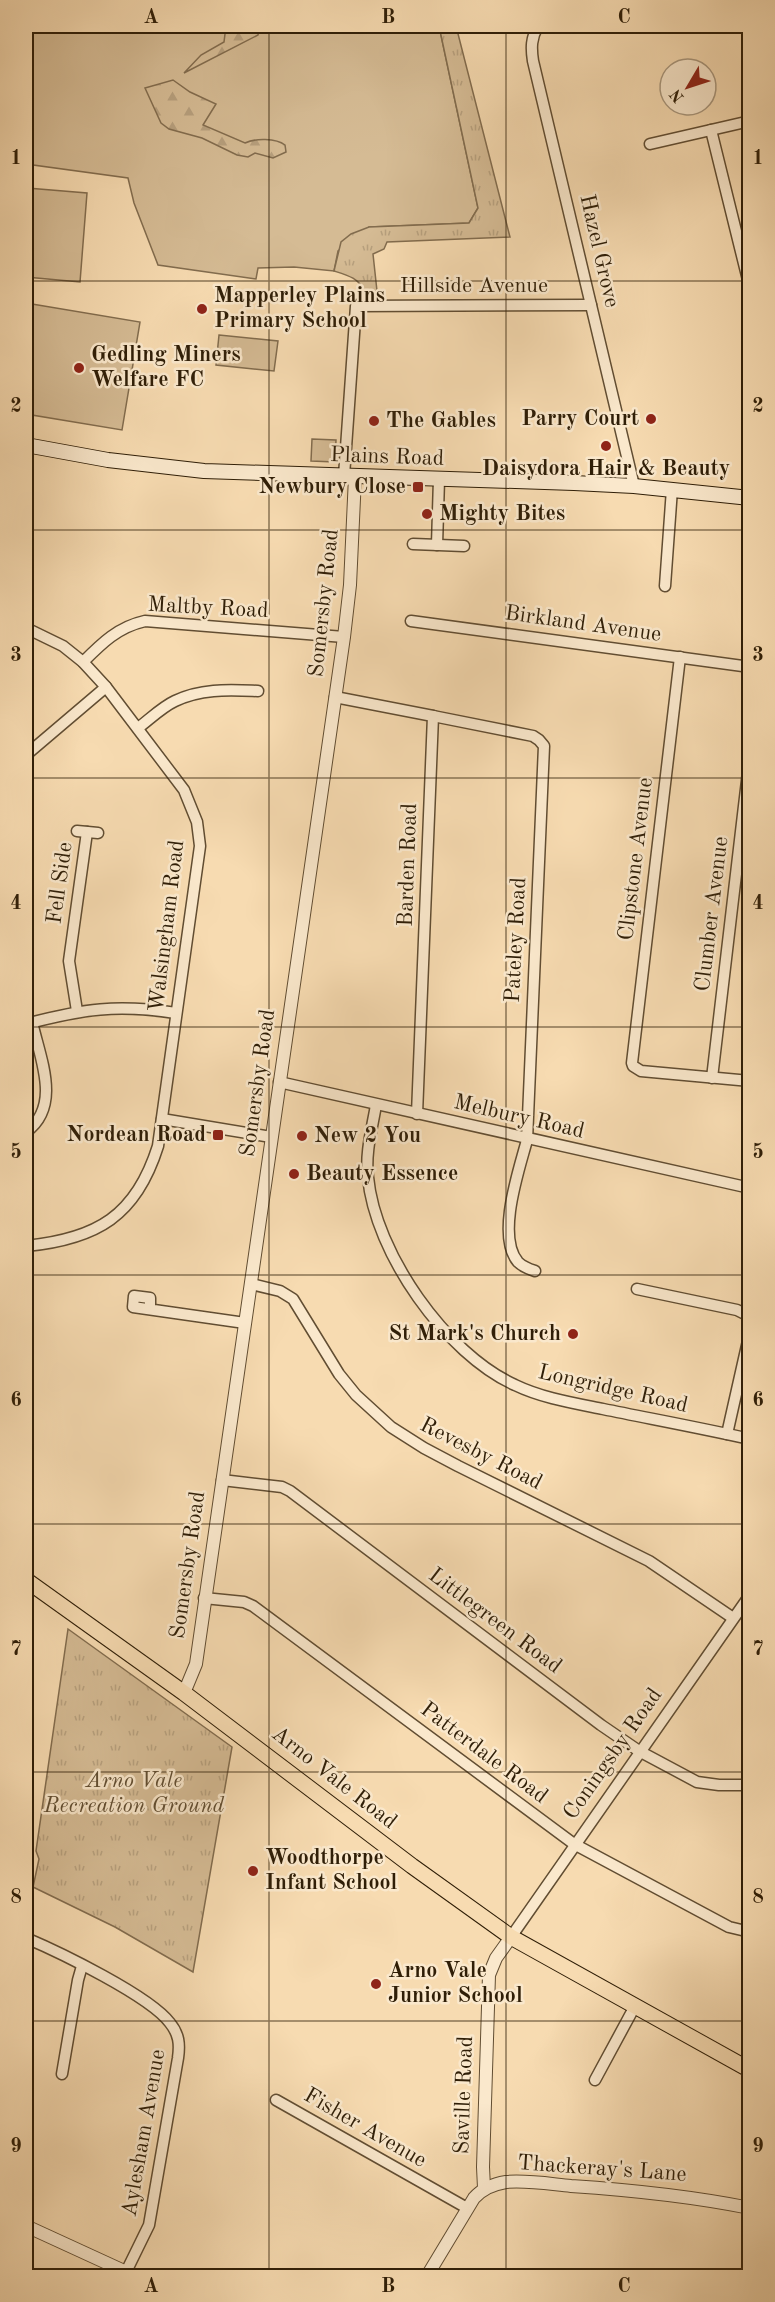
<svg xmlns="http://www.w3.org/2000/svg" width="775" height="2302" viewBox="0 0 775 2302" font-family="'Old Standard TT',serif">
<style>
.grass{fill:#d5bb94;stroke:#826c4e;stroke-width:1.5}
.forest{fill:url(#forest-firs);stroke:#826c4e;stroke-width:1.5}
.park{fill:url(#park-tufts);stroke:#826c4e;stroke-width:1.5}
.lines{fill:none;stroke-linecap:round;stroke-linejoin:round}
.minor-casing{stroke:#614d32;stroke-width:13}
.tertiary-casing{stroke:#614d32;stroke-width:14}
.secondary-casing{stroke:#2f1e07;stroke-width:16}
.primary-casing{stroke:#2f1e07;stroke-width:17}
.minor{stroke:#fae8cc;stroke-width:10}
.tertiary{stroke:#fae8cc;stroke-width:12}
.secondary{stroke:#fae8cc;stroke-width:14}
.primary{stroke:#f7dbb1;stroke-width:15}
.grid{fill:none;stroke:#2f1e07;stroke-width:1.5;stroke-opacity:0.55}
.poi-dot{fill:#8f2418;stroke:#fae8cc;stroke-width:2}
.labels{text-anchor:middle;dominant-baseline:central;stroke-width:5;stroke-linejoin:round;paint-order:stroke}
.street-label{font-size:22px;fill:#2f1e07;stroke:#fae8cc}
.poi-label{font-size:22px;font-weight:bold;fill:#2f1e07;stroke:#fae8cc;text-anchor:start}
.park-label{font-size:22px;font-style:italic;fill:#614d31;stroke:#fae8cc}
.neatline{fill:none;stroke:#2f1e07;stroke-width:2}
.grid-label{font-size:20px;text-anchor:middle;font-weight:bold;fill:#2f1e07}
</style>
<defs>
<pattern id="forest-firs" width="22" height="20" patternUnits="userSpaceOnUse" patternTransform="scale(1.5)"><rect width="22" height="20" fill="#d5bb94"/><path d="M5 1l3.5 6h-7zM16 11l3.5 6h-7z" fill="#b7a07e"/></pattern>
<pattern id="park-tufts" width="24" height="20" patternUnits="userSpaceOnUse" patternTransform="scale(1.5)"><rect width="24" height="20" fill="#d5bb94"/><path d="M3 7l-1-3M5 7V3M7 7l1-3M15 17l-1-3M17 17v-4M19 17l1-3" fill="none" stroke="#b7a07e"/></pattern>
</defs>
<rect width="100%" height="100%" fill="#f7dbb1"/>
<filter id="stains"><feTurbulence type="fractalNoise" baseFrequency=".00333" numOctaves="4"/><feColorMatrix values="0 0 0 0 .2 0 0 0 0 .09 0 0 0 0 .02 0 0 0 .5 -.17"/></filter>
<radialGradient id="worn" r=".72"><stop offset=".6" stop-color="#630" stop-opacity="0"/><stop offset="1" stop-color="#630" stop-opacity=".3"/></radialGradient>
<g class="grass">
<path d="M26 26H439L478 208 469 223 369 227 338 251 334 271 294 267 258 268 256 279 158 265 134 203 128 178 26 164Z"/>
<path d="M27 188 87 193 80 282 26 277Z"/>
<path d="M26 303 140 322 122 430 26 414Z"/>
<path d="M219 335 278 341 274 371 216 365Z"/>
<path d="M312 439 336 440 335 462 311 461Z"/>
</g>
<g class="forest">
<path d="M226 26H260L258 35 184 73 201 55 224 42Z"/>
<path d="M173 80 190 92 216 104 203 125 245 143C255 138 276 138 285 145L286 152 273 158 255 153 248 157 237 155 202 138 169 129 161 123 145 88Z"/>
</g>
<g class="park">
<path d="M439 26H456L510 237 387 242 384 249 373 254 377 291 365 292C359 278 347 275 334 271L341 242 351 234 369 227 469 223 478 208Z"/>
<path d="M68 1629 232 1747 193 1972 115 1927 33 1887 39 1859 36 1851Z"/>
</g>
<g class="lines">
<defs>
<g id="minor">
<path d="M538 26C531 38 531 48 533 61L634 486"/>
<path d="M711 130 750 288"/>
<path d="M650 144 750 121"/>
<path d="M344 476 356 306 591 305"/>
<path d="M413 544 464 546"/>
<path d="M437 545 439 479"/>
<path d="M665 586 672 489"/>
<path d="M411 621 750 667"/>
<path d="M26 628 63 646 83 662 106 687 184 790 197 822 200 846 158 1146C136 1216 97 1239 26 1246"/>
<path d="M680 657 632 1063 633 1066 641 1071 750 1081"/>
<path d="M83 662C102 643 118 627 145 621L344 637"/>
<path d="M335 697 433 716 417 1114"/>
<path d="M433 716 533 736 539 740 544 746 527 1140C519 1170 496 1236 518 1262 523 1267 529 1269 535 1271"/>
<path d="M138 728C150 719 162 707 175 701 202 688 230 690 258 691"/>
<path d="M26 755 106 687"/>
<path d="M77 831 98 833"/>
<path d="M77 1011 69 961 87 832"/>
<path d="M26 1024C83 1009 117 1004 176 1013"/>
<path d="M712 1078 750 755"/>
<path d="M279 1082 750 1188"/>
<path d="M376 1105C372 1129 365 1153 368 1177 375 1253 446 1354 515 1385 542 1398 573 1403 603 1409 652 1419 701 1428 750 1439"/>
<path d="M162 1119 271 1137"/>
<path d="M26 1132C62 1106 40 1058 32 1022"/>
<path d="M251 1284 280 1291 293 1299 339 1374 356 1395 391 1427 424 1448 458 1466 649 1561 733 1618"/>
<path d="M637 1289 737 1310 745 1314 750 1320"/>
<path d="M150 1309V1298L134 1296 133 1307 245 1323"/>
<path d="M727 1434 750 1332"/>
<path d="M222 1480 282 1487 290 1491 601 1725 639 1751 697 1782 719 1785H750"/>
<path d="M204 1598 244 1602 253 1606 574 1844 729 1927 750 1932"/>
<path d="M26 1709H27"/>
<path d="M511 1937 750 1595"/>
<path d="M26 1938C59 1952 150 1996 170 2023 179 2034 180 2044 178 2058L149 2225 126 2272"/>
<path d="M62 2074 78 1980 82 1966"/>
<path d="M595 2080 635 2006"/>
<path d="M276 2100 467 2208"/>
</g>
<g id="tertiary">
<path d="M184 1693 196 1664 344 637 350 585 355 477"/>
<path d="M484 2188 483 2167 489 1975 496 1958 511 1937"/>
<path d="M26 2226 135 2276"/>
<path d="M427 2276 474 2198C483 2188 493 2184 506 2182 527 2180 550 2184 571 2186 631 2190 690 2196 750 2208"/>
</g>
<path id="secondary" d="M26 445 108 460 204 471 574 483 634 486 750 498"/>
<path id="primary" d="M26 1580 184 1693 412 1866 511 1937 750 2070"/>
</defs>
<use href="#minor" class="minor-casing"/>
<use href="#tertiary" class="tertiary-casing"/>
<use href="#secondary" class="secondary-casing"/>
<use href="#primary" class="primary-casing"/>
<use href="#minor" class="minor"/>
<use href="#tertiary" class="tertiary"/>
<use href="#secondary" class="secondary"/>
<use href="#primary" class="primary"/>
</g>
<path class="grid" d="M269 26V2276M506 26V2276M26 281H750M26 530H750M26 778H750M26 1027H750M26 1275H750M26 1524H750M26 1772H750M26 2021H750"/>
<g class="poi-dot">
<circle cx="202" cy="309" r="6"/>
<circle cx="79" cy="368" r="6"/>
<circle cx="651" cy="419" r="6"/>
<circle cx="374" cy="421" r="6"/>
<circle cx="606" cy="446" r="6"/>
<rect x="412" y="481" width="12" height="12" rx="3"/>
<circle cx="427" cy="514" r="6"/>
<rect x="212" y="1129" width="12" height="12" rx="3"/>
<circle cx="302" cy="1136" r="6"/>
<circle cx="294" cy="1174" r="6"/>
<circle cx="573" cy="1334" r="6"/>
<circle cx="253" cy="1871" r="6"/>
<circle cx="376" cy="1984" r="6"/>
</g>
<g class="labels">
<g class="street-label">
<text transform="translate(599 251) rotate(77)">Hazel Grove</text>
<text x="474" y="286">Hillside Avenue</text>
<text transform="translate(387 457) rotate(2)">Plains Road</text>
<text transform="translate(324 603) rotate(-84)">Somersby Road</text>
<text transform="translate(208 608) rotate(3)">Maltby Road</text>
<text transform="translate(583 624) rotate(8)">Birkland Avenue</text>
<text transform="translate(636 859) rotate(-83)">Clipstone Avenue</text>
<text transform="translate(408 865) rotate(-88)">Barden Road</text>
<text transform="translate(60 883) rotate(-82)">Fell Side</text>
<text transform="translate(712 914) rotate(-83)">Clumber Avenue</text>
<text transform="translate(167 926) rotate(-83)">Walsingham Road</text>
<text transform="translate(516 940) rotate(-87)">Pateley Road</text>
<text transform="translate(258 1083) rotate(-82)">Somersby Road</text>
<text transform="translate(519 1117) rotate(13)">Melbury Road</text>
<text transform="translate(613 1389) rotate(13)">Longridge Road</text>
<text transform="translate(481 1454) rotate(27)">Revesby Road</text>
<text transform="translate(188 1565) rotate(-82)">Somersby Road</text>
<text transform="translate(495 1621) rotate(37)">Littlegreen Road</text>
<text transform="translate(484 1753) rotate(37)">Patterdale Road</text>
<text transform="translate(613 1754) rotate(-55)">Coningsby Road</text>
<text transform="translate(334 1778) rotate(38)">Arno Vale Road</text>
<text transform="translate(464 2095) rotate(-88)">Saville Road</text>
<text transform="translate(365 2128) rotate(30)">Fisher Avenue</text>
<text transform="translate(144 2133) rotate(-80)">Aylesham Avenue</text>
<text transform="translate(602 2169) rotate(4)">Thackeray's Lane</text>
</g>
<g class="poi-label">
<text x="214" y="296">Mapperley Plains<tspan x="214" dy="25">Primary School</tspan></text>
<text x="91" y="355">Gedling Miners<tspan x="91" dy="25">Welfare FC</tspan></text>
<text x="639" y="419" text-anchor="end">Parry Court</text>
<text x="386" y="421">The Gables</text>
<text x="606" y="469" text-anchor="middle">Daisydora Hair &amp; Beauty</text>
<text x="406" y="487" text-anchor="end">Newbury Close</text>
<text x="439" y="514">Mighty Bites</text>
<text x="206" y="1135" text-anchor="end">Nordean Road</text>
<text x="314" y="1136">New 2 You</text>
<text x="306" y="1174">Beauty Essence</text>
<text x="561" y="1334" text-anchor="end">St Mark's Church</text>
<text x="265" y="1858">Woodthorpe<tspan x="265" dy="25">Infant School</tspan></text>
<text x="388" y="1971">Arno Vale<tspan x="388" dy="25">Junior School</tspan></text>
</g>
<g class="park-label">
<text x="134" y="1781">Arno Vale<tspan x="134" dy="25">Recreation Ground</tspan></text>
</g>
</g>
<rect width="775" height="2302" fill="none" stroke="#f7dbb1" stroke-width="66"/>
<g transform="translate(688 87) rotate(231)"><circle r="28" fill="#fae8cc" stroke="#a9977d" stroke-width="1.5"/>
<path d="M0-4.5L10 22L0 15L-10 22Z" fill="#8f2418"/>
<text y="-9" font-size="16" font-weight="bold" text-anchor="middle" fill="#2f1e07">N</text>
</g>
<rect x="33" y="33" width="709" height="2236" class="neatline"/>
<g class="grid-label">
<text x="151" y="23">A</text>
<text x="388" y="23">B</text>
<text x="624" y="23">C</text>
<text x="16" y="164">1</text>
<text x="758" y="164">1</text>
<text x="16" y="412">2</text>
<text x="758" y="412">2</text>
<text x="16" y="661">3</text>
<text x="758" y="661">3</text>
<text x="16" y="909">4</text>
<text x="758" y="909">4</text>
<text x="16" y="1158">5</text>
<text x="758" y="1158">5</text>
<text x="16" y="1406">6</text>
<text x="758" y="1406">6</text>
<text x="16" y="1655">7</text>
<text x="758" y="1655">7</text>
<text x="16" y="1903">8</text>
<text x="758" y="1903">8</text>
<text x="16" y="2152">9</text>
<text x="758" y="2152">9</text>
<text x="151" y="2292">A</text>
<text x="388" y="2292">B</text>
<text x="624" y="2292">C</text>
</g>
<rect width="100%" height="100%" filter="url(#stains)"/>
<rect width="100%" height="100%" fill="url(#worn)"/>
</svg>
